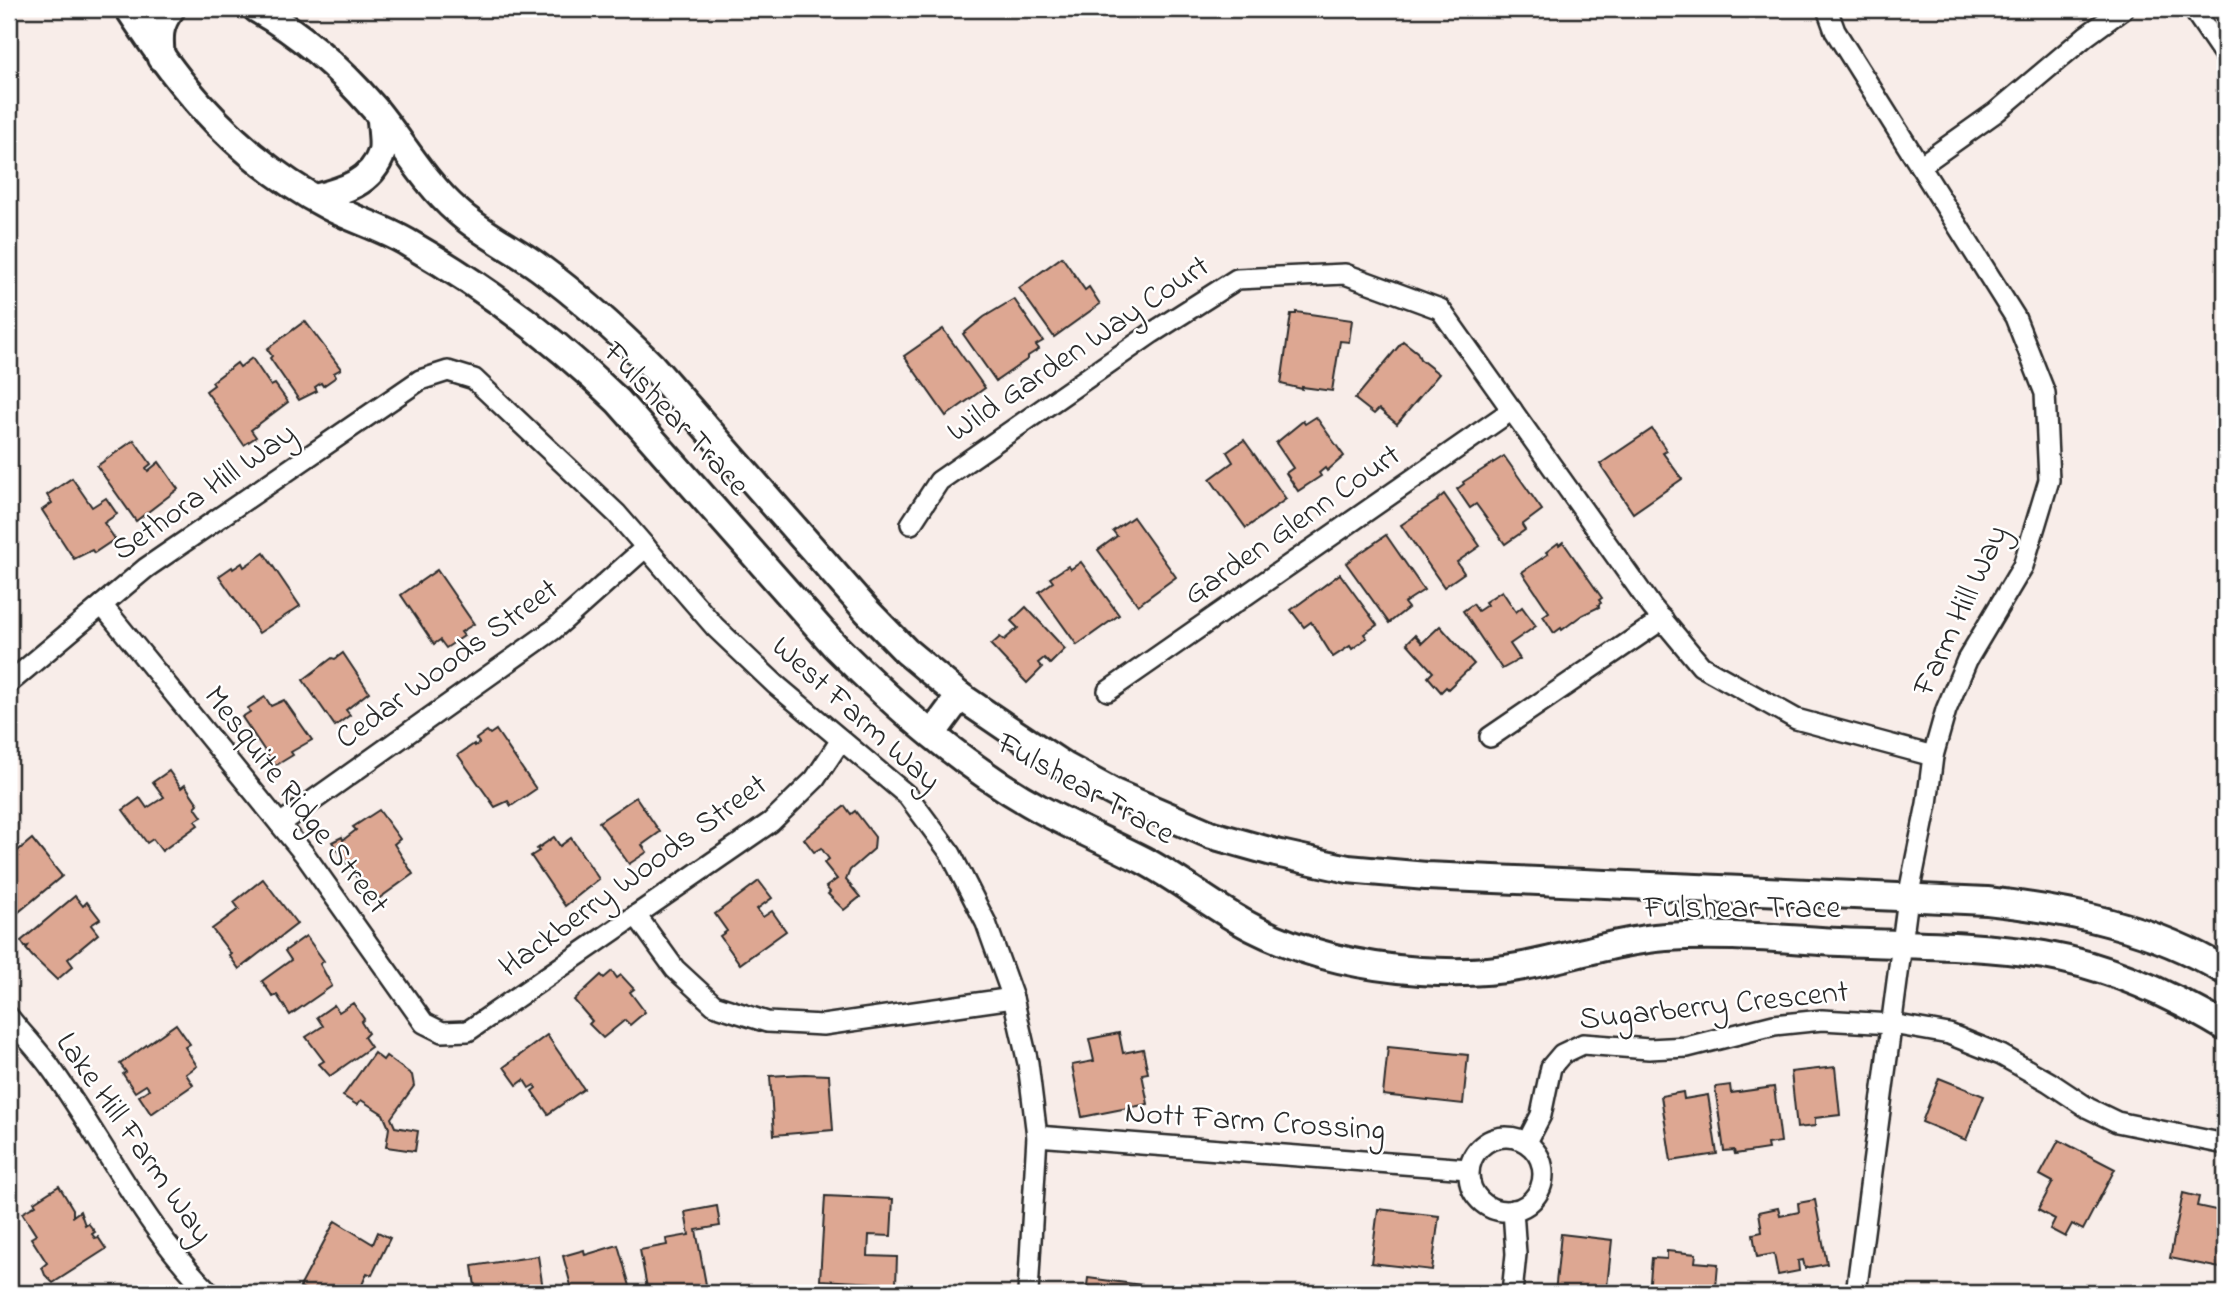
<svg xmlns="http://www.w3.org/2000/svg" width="2234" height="1302" viewBox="0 0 2234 1302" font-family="'Indie Flower',sans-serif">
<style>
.building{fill:#dda792;stroke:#2b2b2b;stroke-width:2}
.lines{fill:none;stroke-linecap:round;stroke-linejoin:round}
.street-casing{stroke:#2b2b2b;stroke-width:24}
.secondary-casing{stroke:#2b2b2b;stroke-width:32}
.street{stroke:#fff;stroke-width:19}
.secondary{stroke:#fff;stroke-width:26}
.labels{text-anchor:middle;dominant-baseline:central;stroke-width:5;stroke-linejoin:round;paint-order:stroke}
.street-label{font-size:32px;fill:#2b2b2b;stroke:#fff}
</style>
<rect width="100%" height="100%" fill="#f8ede9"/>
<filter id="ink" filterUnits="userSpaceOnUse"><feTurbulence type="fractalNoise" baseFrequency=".0143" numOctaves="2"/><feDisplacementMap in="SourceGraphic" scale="14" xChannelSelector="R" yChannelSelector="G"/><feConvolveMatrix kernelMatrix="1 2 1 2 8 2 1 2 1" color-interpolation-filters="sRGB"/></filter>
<g filter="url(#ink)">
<g class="building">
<path d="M1062 257 1085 290 1089 287 1100 304 1054 337 1019 288Z"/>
<path d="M1014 299 1043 341 1036 345 1039 349 1028 356V359L996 381 963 334 984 317Z"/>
<path d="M1296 312 1352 320 1349 342 1340 341 1332 391 1302 387V389L1281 384 1291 314H1296Z"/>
<path d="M305 321 341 369 334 373 336 377 323 386 321 383 315 387 317 391 299 400 270 358 272 356 267 349Z"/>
<path d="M943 329 985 388 946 416 904 356Z"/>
<path d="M1403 341 1417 352 1420 359 1439 374 1397 424 1379 409 1374 414 1355 399Z"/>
<path d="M252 358 271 386 275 384 288 402 251 430 256 437 244 445 206 391 214 385 212 382 237 363 240 367Z"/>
<path d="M1316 417 1344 456 1327 471 1325 468 1319 473 1321 476 1298 491 1286 473 1293 468 1276 443 1303 421 1305 424Z"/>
<path d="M1652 429 1667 451 1663 453 1682 479 1633 513 1600 464Z"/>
<path d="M134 440 151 464 146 468 148 471 159 462 178 489 136 521 97 466Z"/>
<path d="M1244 440 1286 499 1246 528 1210 479 1233 462 1227 452Z"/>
<path d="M1504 456 1542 510 1522 525 1525 530 1505 544 1476 504 1470 508 1457 489 1464 484 1463 482Z"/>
<path d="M72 478 92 507 106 498 117 514 104 523 115 539 94 553 92 550 74 559 42 510 52 503 47 495Z"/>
<path d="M1444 494 1480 546 1457 562 1464 573 1444 587 1401 525 1437 501 1438 502 1437 500Z"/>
<path d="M1133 517 1176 577 1138 605 1098 550 1117 536 1113 531Z"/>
<path d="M1386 535 1424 590 1404 603 1408 608 1389 623 1346 563Z"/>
<path d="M1563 542 1602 598 1599 600 1601 603 1598 605 1599 607 1582 615 1562 630 1561 628 1554 633 1543 616 1549 612 1522 572 1548 554 1546 552 1558 543 1559 545Z"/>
<path d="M264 553 300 606 259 633 219 576 232 567 233 569 242 563 244 567Z"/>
<path d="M1081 562 1119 615 1077 645 1039 592 1053 582 1050 578 1068 566 1071 569Z"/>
<path d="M437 570 474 624 461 632 464 636 446 648 440 640 434 644 401 595Z"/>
<path d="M1340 574 1377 625 1364 634 1367 638 1352 649 1350 646 1333 657 1311 622 1304 627 1291 610Z"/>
<path d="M1502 591 1516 612 1522 607 1536 626 1510 644 1520 659 1502 669 1463 611 1473 604 1478 611 1487 605 1485 602Z"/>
<path d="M1026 607 1065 649 1050 664 1044 658 1038 663 1042 668 1027 683 991 645 1000 637 1004 640 1018 628 1011 621Z"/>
<path d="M1440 626 1474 664 1448 689 1446 687 1441 692 1428 677 1433 672 1407 643 1415 635 1422 643Z"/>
<path d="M343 653 369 692 346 710 350 715 335 726 303 680 332 658 335 659Z"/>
<path d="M265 697 271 706 284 700 312 740 291 752 293 755 275 766 242 717 250 712 248 708Z"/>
<path d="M496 730 536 789 511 806 508 801 495 807 458 755 474 744 475 746 479 743 476 739 487 731 490 734Z"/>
<path d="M169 771 181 788 185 785 198 804 195 807 202 817 195 821 198 825 162 851 153 839 147 843 123 810 140 798 147 808 164 797 153 782Z"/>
<path d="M636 797 660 832 642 845 647 852 629 864 599 822Z"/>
<path d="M845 806 851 814 855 811 875 837 874 849 850 870 846 880 860 897 844 910 828 894 830 892 826 887 837 879 824 863 829 859 821 848 814 852 804 839Z"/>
<path d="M379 810 400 839 394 844 413 874 374 902 332 842 342 837 343 840 356 830 353 827Z"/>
<path d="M554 837 560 846 571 838 599 879 565 906 531 856 539 851 537 849Z"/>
<path d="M32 839 62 876 9 920V858Z"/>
<path d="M263 879 297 924 239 969 229 955 231 954 212 929 239 909 234 902Z"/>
<path d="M759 881 772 898 757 909 763 917 772 911 786 931 740 964 720 936 727 931 715 914Z"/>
<path d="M75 896 83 906 87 902 100 919 91 925 98 934 68 959 73 966 57 980 32 956 26 949 28 946 25 947 21 941Z"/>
<path d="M306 936 324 961 320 964 332 986 290 1015 277 995 273 997 262 981 291 960 285 951Z"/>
<path d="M612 971 617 978 621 975 634 989 630 992 645 1012 630 1025 625 1020 603 1038 589 1024 592 1021 574 1000 601 975 604 978Z"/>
<path d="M353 1003 364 1019 361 1022 368 1033 364 1037 371 1047 330 1076 319 1064 324 1061 306 1037 323 1026 317 1017 334 1005 339 1012Z"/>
<path d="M176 1024 190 1044 185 1047 197 1066 186 1074 193 1085 151 1114 139 1096 149 1089 146 1085 135 1092 123 1074 126 1072 120 1064Z"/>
<path d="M1119 1033 1123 1053 1143 1049 1148 1073 1142 1074 1148 1104 1082 1117 1072 1065 1094 1061 1089 1039Z"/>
<path d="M547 1035 584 1089 548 1114 532 1091 536 1088 534 1085 529 1088 524 1080 517 1085 504 1067Z"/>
<path d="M1388 1047 1468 1055 1463 1104 1383 1095Z"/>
<path d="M374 1053 383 1060 386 1056 412 1075 414 1086 391 1118 395 1127 418 1131 415 1151 386 1147 389 1128 383 1114 361 1100 357 1105 343 1096Z"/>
<path d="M1835 1067 1840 1115 1815 1118V1126L1797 1128 1791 1072Z"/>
<path d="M804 1074 829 1075 833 1130 774 1135 770 1076Z"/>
<path d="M1939 1078 1984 1096 1966 1140 1922 1122Z"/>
<path d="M1730 1085 1731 1093 1774 1087 1781 1142 1767 1144 1768 1149 1735 1154 1734 1150 1724 1151 1715 1087Z"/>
<path d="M1683 1092 1684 1099 1708 1095 1717 1154 1671 1161 1661 1096Z"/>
<path d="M2059 1140 2115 1169 2083 1230 2072 1224 2065 1237 2050 1229 2055 1219 2038 1210 2053 1182 2040 1175Z"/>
<path d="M59 1186 73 1209V1216L80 1211 85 1225 88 1223 95 1232 92 1234 95 1238 98 1237 106 1249 53 1283 45 1275 42 1267 47 1263 31 1238 36 1235 22 1213 36 1205 34 1202Z"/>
<path d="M2183 1193 2199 1197 2197 1206 2225 1212V1269L2170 1258Z"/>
<path d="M825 1196 893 1199 891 1236 869 1235 868 1256 897 1257 896 1284 820 1280Z"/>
<path d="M1815 1200 1827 1264 1805 1268 1803 1260 1798 1261 1799 1271 1778 1275 1774 1254 1757 1257 1753 1234 1762 1232 1759 1212 1778 1208 1780 1216 1799 1212 1798 1203Z"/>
<path d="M717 1206 720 1226 696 1230 707 1290 689 1293H648L640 1250 667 1245 666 1239 689 1235 685 1212Z"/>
<path d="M1378 1209 1439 1216 1432 1270 1371 1263Z"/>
<path d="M335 1221 373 1244 378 1232 390 1238 372 1275 367 1273 359 1292 363 1293H313L300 1287Z"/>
<path d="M1561 1234 1612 1240 1607 1287H1616V1293H1555Z"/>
<path d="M618 1245 632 1293H573L563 1256 584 1250 585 1255Z"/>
<path d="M1667 1251 1696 1254 1695 1262 1718 1264 1716 1288 1720 1293H1649L1652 1258 1667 1259Z"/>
<path d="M538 1256 543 1289 518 1293H476L472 1266Z"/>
<path d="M1088 1278 1164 1288V1290L1170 1291V1293H1086Z"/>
</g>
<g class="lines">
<defs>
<g id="street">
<path d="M1827 9 1835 31 2015 317 2045 393 2049 480 2023 566 1967 660 1946 710 1933 756 1927 804 1908 898 1856 1293"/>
<path d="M2193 9 2225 56"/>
<path d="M1920 166 1996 112 2086 36 2123 9"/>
<path d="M911 524 939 481 1152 333 1237 279 1345 274 1440 309 1652 607 1701 666 1796 719 1933 756"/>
<path d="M102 605 305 855 424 1023 442 1032 468 1031 771 822 815 779 841 740"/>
<path d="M9 683 146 568 420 380 448 371 474 379 617 514 715 627 776 685 908 796 951 854 986 923 1013 998 1028 1063 1037 1136 1028 1293"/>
<path d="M1108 691 1512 410"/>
<path d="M1490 737 1663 619"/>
<path d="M280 824 553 630 646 547"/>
<path d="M636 915 675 969 714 1005 767 1022 823 1025 1013 998"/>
<path d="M9 1017C23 1035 40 1052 53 1071 106 1145 145 1229 210 1293"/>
<path d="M1037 1136 1468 1169"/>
<circle cx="1506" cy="1174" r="37"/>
<path d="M1527 1142 1541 1115 1551 1067 1562 1054 1583 1044 1649 1049 1687 1047 1774 1025 1822 1020 1892 1024 1949 1034 2001 1055 2049 1082 2088 1108 2117 1122 2225 1144"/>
<path d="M1512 1293 1516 1254 1513 1210"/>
</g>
<g id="secondary">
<path d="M129 9C167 67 199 110 252 155 275 174 301 192 328 206 354 220 384 228 410 244 485 287 555 340 618 401L835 646C897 708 964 767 1042 810 1075 828 1110 843 1143 860 1181 880 1214 908 1253 928 1304 954 1363 967 1420 971 1452 973 1486 973 1518 967 1568 958 1615 941 1666 937 1723 933 1783 939 1840 942 1907 945 1977 944 2044 955 2108 966 2170 994 2225 1027"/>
<path d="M257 9C301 34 341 70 374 108 402 142 424 182 457 211 482 234 513 248 540 268 581 298 617 331 652 366L867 611 906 651 960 696 1007 728 1066 767 1114 793 1212 835 1276 853 1348 869 1426 876 1987 901C2069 910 2154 927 2225 971"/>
<path d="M161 58C159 38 158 25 171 9"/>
<path d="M315 198C342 191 372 183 382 152 384 142 381 128 381 118"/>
<path d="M932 734 960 696"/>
</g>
</defs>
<use href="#street" class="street-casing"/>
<use href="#secondary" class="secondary-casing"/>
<use href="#street" class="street"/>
<use href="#secondary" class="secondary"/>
</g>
</g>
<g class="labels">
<g class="street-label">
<text transform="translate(1079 350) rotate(-34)">Wild Garden Way Court</text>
<text transform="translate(675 420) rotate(47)">Fulshear Trace</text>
<text transform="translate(205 493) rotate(-35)">Sethora Hill Way</text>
<text transform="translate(1293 526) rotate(-35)">Garden Glenn Court</text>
<text transform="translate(1962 611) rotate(-65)">Farm Hill Way</text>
<text transform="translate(448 665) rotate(-36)">Cedar Woods Street</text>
<text transform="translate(855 715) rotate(42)">West Farm Way</text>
<text transform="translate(1085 790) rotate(29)">Fulshear Trace</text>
<text transform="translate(295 801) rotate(52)">Mesquite Ridge Street</text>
<text transform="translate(634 877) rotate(-36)">Hackberry Woods Street</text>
<text x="1742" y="909">Fulshear Trace</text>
<text transform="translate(1714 1007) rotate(-6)">Sugarberry Crescent</text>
<text transform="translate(1255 1123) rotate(4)">Nott Farm Crossing</text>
<text transform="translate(133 1139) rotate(55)">Lake Hill Farm Way</text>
</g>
</g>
<rect width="2234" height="1302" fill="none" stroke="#fff" stroke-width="35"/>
<rect x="18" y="18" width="2199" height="1267" fill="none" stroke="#2b2b2b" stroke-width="2.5" filter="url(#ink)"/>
</svg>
